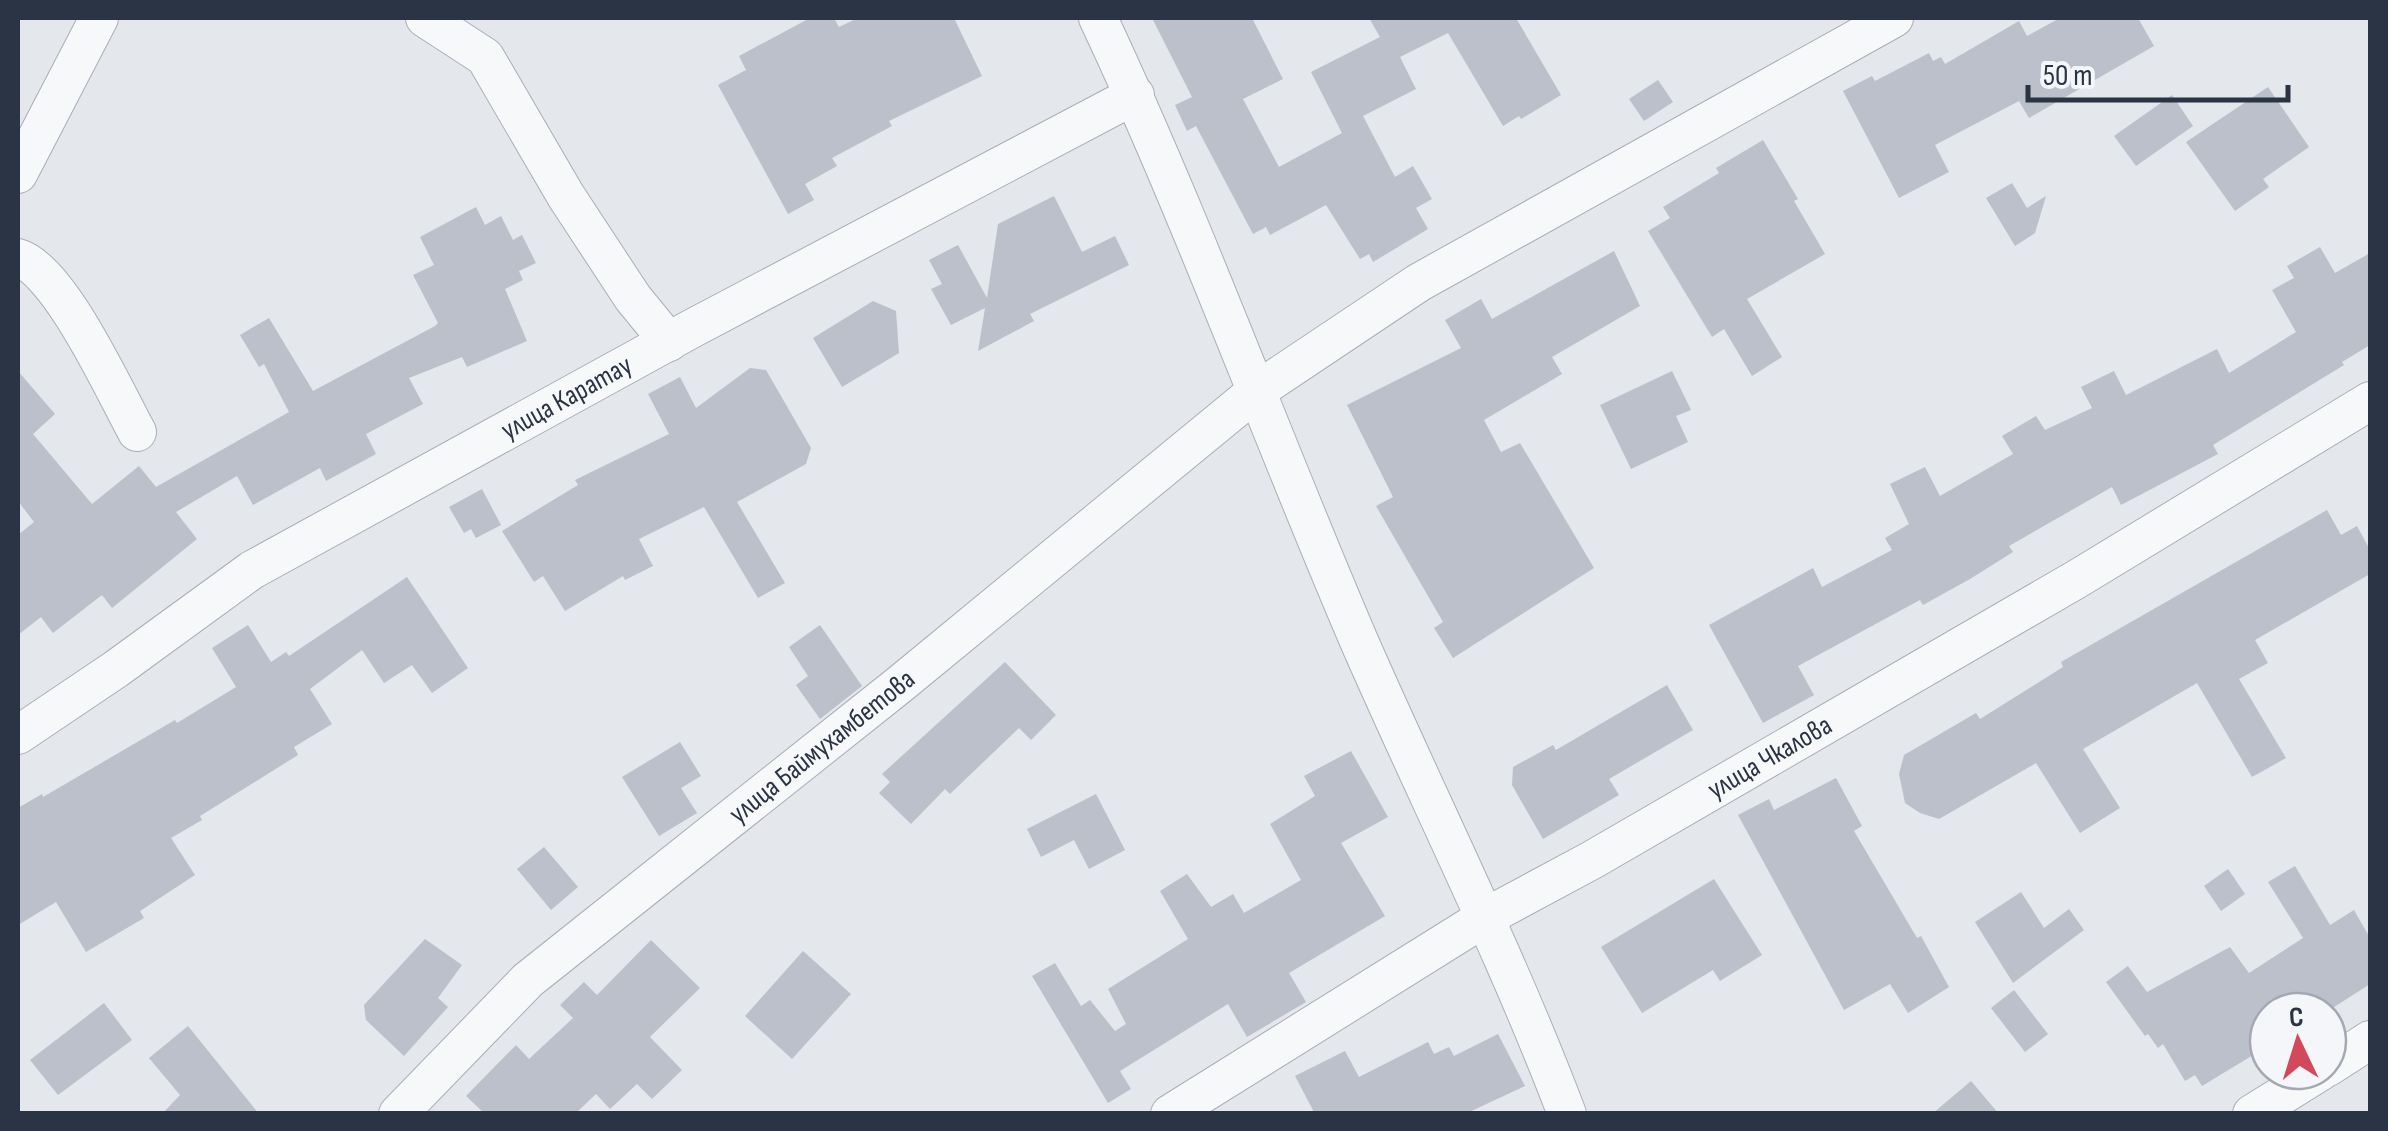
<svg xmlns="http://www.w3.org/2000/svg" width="2388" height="1131" viewBox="0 0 2388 1131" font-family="'Sofia Sans Condensed',sans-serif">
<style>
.building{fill:#bbc0ca}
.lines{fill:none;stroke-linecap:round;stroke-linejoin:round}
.street-casing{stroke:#a9aeb7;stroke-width:40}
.street{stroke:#f7f8fa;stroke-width:38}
.labels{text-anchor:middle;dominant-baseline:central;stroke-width:8;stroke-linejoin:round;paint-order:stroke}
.street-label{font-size:28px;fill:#2b3445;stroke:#f4f6f9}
</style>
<rect width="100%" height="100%" fill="#e4e7ec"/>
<g class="building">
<path d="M810 18H834L839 27 858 18H954L982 76 889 121 892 126 832 158 837 166 805 184 814 200 788 214 718 85 746 70 739 56Z"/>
<path d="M1152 18H1252L1283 79 1243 99 1279 167 1342 133 1311 72 1380 37 1369 18H1516L1561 95 1521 119 1519 116 1503 126 1448 33 1400 57 1416 89 1363 116 1395 177 1413 166 1432 199 1416 208 1428 229 1373 262 1369 254 1360 259 1326 205 1270 235 1266 227 1253 234 1196 126 1187 131 1175 105 1192 97Z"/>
<path d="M2060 18H2138L2154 46 2029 118 2019 101 1935 145 1949 172 1899 198 1843 91 1872 76 1875 81 1929 53 1933 61 1941 57 1945 64 2019 21 2027 36Z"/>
<path d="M1658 80 1673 102 1644 121 1629 99Z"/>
<path d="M2268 87 2309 147 2263 179 2269 187 2235 211 2186 142Z"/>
<path d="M2172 95 2193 126 2136 166 2114 136Z"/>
<path d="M1763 140 1798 199 1794 201 1825 254 1747 299 1782 357 1752 376 1724 329 1712 337 1648 231 1670 218 1663 207 1719 173 1716 168Z"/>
<path d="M2012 183 2027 208 2046 196 2035 233 2015 246 1986 198Z"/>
<path d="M1054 196 1082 252 1115 236 1129 265 1030 314 1034 321 978 351 985 308 951 325 931 289 942 284 929 260 958 245 987 298 998 224Z"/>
<path d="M476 207 485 225 501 216 513 240 522 235 536 263 519 271 523 280 505 289 527 341 467 367 462 357 409 378 423 404 366 434 376 454 326 481 320 468 253 505 237 476 176 512 197 539 112 608 102 595 53 633 41 617 18 635V535L34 522 18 501V371L55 414 33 434 92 504 139 466 156 487 289 412 264 364 259 367 240 335 269 318 313 391 435 326 438 323 413 275 434 265 420 237Z"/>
<path d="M2320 247 2335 273 2370 253V345L2342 362 2344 365 2213 445 2218 454 2121 505 2112 487 2009 546 2013 552 1970 579 1923 605 1920 600 1798 666 1814 695 1763 723 1709 625 1813 568 1822 587 1892 550 1885 538 1909 524 1890 484 1925 467 1940 496 2013 454 2002 436 2036 416 2045 430 2092 408 2081 387 2114 371 2126 395 2217 349 2229 373 2296 332 2272 290 2294 278 2287 266Z"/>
<path d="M1614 251 1640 306 1552 357 1562 374 1484 420 1501 452 1520 443 1594 568 1453 658 1434 628 1443 622 1376 506 1393 497 1347 405 1461 348 1445 320 1481 299 1492 319Z"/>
<path d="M873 301 896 311 899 353 842 387 813 338Z"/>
<path d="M750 368 766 370 811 448 806 464 737 502 785 583 758 598 704 507 639 539 653 566 625 580 623 576 565 611 543 576 534 582 502 531 578 485 575 480 669 434 648 394 680 377 696 408Z"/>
<path d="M1672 371 1691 410 1676 416 1688 442 1631 469 1600 405Z"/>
<path d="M482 489 501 525 476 538 471 529 464 533 449 507Z"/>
<path d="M2327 510 2341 535 2357 526 2370 550V574L2255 640 2268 663 2239 679 2286 758 2252 777 2197 683 2083 749 2120 808 2080 833 2036 763 1939 819 1920 813 1905 803 1899 774 1904 755 1976 713 1980 719 2063 667 2061 662Z"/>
<path d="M407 577 468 668 432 693 412 665 384 683 362 650 310 689 332 724 294 747 298 755 200 816 202 820 171 838 195 875 140 911 144 918 86 952 56 902 18 925V808L42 794 43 797 175 720 177 723 236 687 212 648 248 625 271 662 286 652 289 656Z"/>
<path d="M820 625 862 686 820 719 796 685 808 676 789 647Z"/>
<path d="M1005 662 1056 715 1031 740 1019 728 950 794 945 789 911 824 879 793 890 782 882 774Z"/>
<path d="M1667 685 1693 730 1609 779 1619 795 1543 839 1512 785 1513 767 1553 745 1556 750Z"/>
<path d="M680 742 701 776 681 788 697 813 659 836 622 777Z"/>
<path d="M1351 751 1388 817 1341 843 1385 916 1289 973 1306 1002 1247 1037 1228 1004 1120 1071 1131 1089 1108 1103 1032 976 1055 963 1081 1006 1090 1000 1115 1031 1126 1024 1108 989 1188 939 1160 891 1187 874 1211 907 1233 894 1244 913 1301 880 1270 824 1315 796 1304 776Z"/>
<path d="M1836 778 1862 826 1854 831 1917 938 1921 936 1949 987 1908 1013 1890 984 1844 1010 1738 815 1769 799 1774 810Z"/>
<path d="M1096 794 1125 850 1089 869 1074 840 1041 857 1027 829Z"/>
<path d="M544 847 578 887 551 910 517 869Z"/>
<path d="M2295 866 2330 925 2354 910 2370 938V984L2328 1011H2268V1046L2202 1086 2195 1075 2185 1081 2163 1044 2158 1048 2148 1034 2145 1036 2106 982 2128 966 2147 992 2230 947 2249 973 2303 938 2268 882Z"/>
<path d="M2228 869 2245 894 2221 911 2204 886Z"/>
<path d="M1714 879 1762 955 1720 981 1713 970 1642 1013 1601 947Z"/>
<path d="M2021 892 2044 928 2069 909 2084 930 2013 983 1975 922Z"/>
<path d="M425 939 462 965 438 998 448 1007 404 1056 366 1020 364 1005Z"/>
<path d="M651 940 700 988 650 1037 682 1070 652 1099 637 1084 610 1109 596 1094 575 1114H485L466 1096 516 1045 529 1059 573 1018 560 1005 584 982 597 995Z"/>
<path d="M803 951 851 994 792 1059 745 1016Z"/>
<path d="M2014 990 2048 1034 2025 1052 1991 1008Z"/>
<path d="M104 1003 132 1040 58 1095 30 1060Z"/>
<path d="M188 1026 259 1114H162L180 1095 149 1058Z"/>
<path d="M1498 1034 1525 1086 1465 1114H1315L1295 1076 1345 1051 1359 1077 1428 1042 1434 1054 1449 1047 1454 1056Z"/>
<path d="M1971 1081 1999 1114H1932Z"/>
</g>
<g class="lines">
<defs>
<g id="street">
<path d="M425 18 485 57 566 196 633 298 669 342"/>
<path d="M1098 18C1194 222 1270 434 1359 641 1428 799 1506 953 1567 1114"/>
<path d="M18 174 99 18"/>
<path d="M18 258C59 269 115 392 137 432"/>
<path id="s1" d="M18 735 116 669 252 570 693 328 1135 95"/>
<path d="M2328 1067 2370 1040"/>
<path id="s2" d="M398 1114 528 980 899 685 1258 390 1418 283 1894 18"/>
<path id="s3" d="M1170 1114 1484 918 1592 860 2077 579 2370 401"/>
<path d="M2252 1114 2321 1071"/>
</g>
</defs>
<use href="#street" class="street-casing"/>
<use href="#street" class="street"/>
</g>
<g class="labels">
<g class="street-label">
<text stroke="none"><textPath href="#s1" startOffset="645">улица Каратау</textPath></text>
<text stroke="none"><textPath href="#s2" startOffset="562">улица Баймухамбетова</textPath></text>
<text stroke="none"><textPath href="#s3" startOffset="698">улица Чкалова</textPath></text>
</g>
</g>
<rect width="2388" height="1131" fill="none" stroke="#2b3445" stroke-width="40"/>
<g transform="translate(2298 1041) rotate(356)"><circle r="48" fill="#f4f6f9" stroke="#a4a8b1" stroke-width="2.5"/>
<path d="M0-8L18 38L0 25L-18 38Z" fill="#d1495b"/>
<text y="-15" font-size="28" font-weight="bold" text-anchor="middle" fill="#2b3445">С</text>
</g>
<path d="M2028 85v15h260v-15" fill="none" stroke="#2b3445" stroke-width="5"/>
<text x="2043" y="85" font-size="30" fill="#2b3445" stroke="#f4f6f9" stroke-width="8" paint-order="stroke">50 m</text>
</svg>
